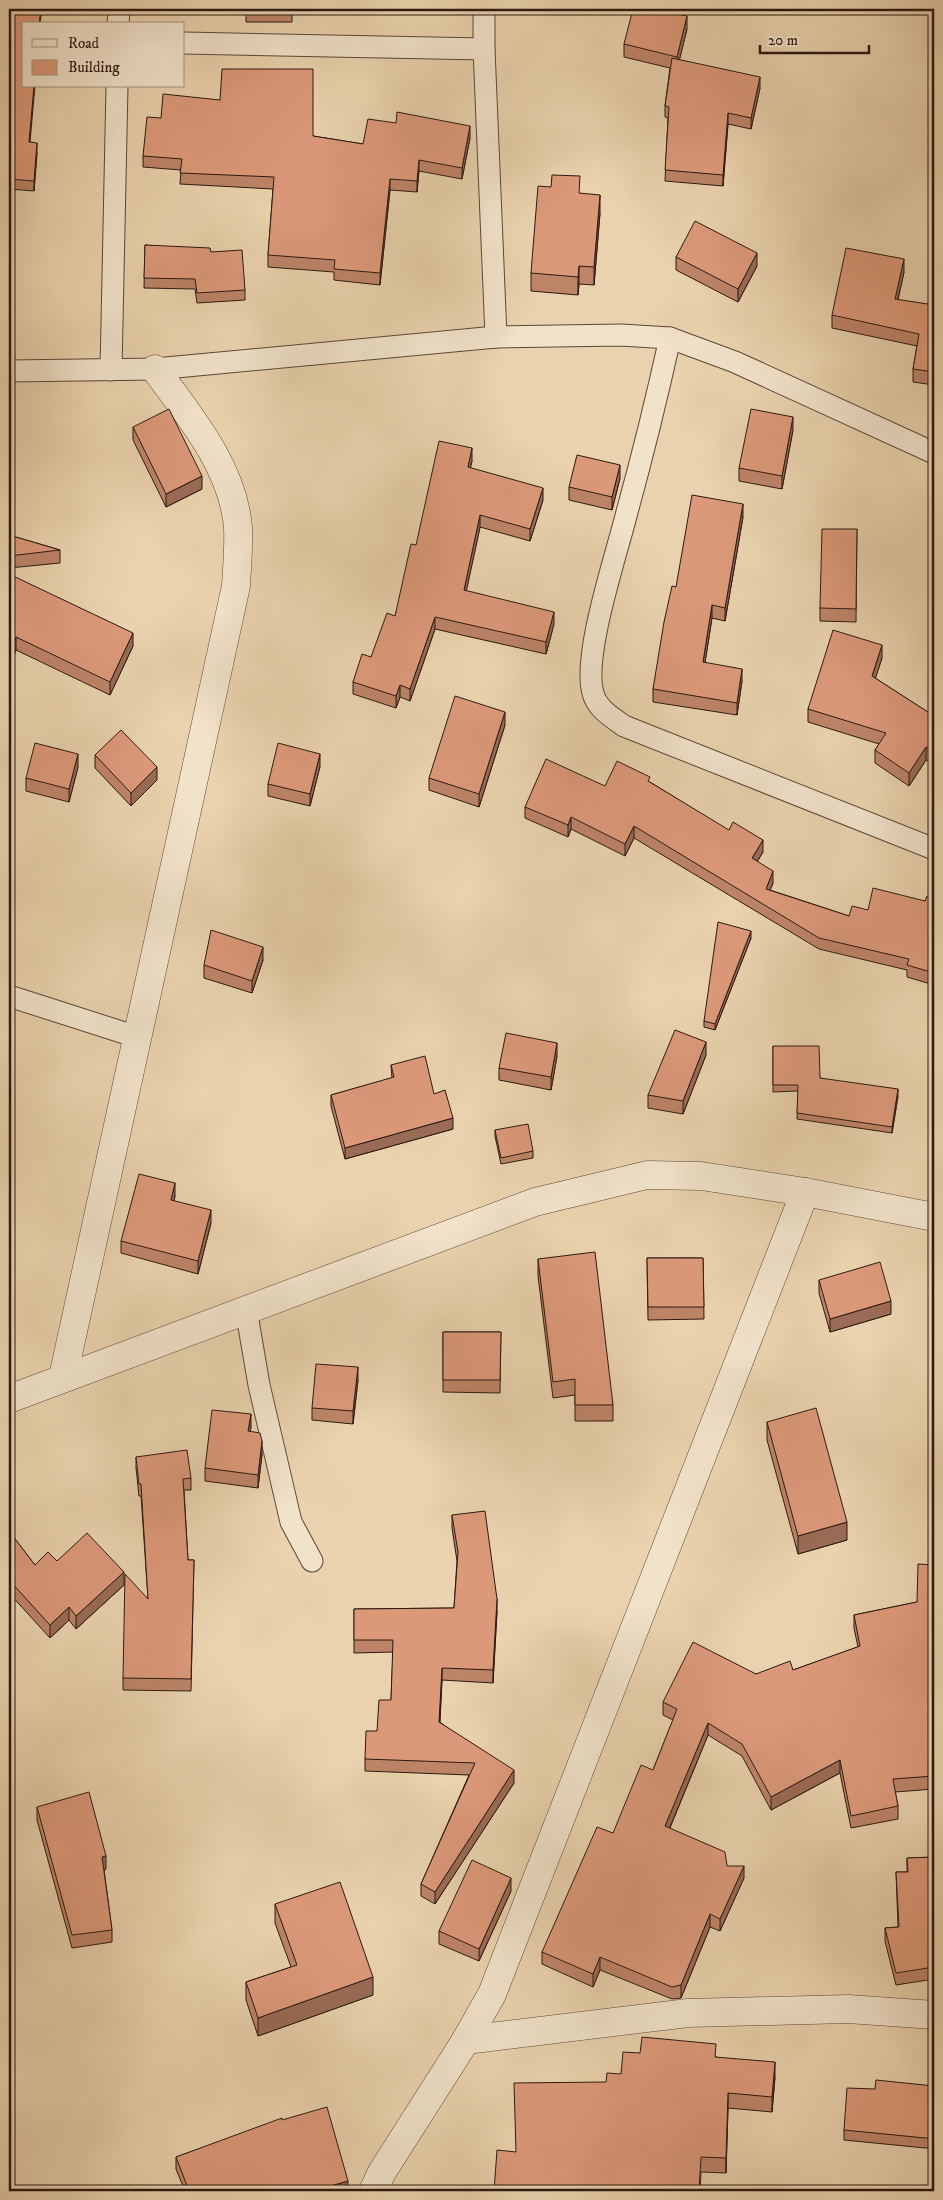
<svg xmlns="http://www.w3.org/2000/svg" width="943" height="2200" viewBox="0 0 943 2200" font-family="'IM FELL DW Pica',serif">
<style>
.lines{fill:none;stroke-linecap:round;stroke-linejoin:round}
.service-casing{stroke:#5b4739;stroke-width:23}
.minor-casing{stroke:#5b4739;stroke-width:29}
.service{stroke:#f1e2ca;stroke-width:21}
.minor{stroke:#f1e2ca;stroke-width:28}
.wall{fill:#bd8468;stroke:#2c1912}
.shaded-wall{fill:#9a6b55;stroke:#2c1912}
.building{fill:#dc9979;stroke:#2c1912}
</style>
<rect width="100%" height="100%" fill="#e9d2ad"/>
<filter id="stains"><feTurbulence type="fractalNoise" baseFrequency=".004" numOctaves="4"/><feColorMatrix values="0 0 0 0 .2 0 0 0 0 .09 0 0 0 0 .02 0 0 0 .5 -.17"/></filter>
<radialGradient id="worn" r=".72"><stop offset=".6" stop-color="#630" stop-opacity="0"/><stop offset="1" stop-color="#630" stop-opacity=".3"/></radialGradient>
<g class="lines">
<defs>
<g id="service">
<path d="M484 9V49L496 337"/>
<path d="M118 24 119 9"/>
<path d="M184 43 484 49"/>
<path d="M670 338C657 397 643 454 627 512 617 553 582 656 593 693 597 709 612 717 624 726L934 849"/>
<path d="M111 370 117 86"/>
<path d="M9 371 155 369 496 337 621 335 670 338 735 362 934 453"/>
<path d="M9 996 137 1037"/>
<path d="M246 1309 259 1385 291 1522 312 1561"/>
</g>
<g id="minor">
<path d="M63 1377 236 586C237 567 239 547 238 528 234 469 189 415 155 369"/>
<path d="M9 1399 535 1202 647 1175 701 1176 805 1192 934 1217"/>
<path d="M466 2040 688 2013 848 2009 934 2015"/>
<path d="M373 2191 382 2172 466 2040 492 1994 805 1192"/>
</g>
</defs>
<use href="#service" class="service-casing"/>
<use href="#minor" class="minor-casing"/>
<use href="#service" class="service"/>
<use href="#minor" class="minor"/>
</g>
<g class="wall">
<path d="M9 9H42L40 24H24L30 143 37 153 34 191 9 189Z"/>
<path d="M246 9H361V11H292V22H246Z"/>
<path d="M687 29 679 60 760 88 751 129 728 124 723 186 665 181 668 118 665 117V106L670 68 624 57V44Z"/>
<path d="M313 136 363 144 470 138 462 179 419 171 417 192 390 190 380 285 334 280V272L268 267V255L273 189 180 184 181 170 143 167V156Z"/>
<path d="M580 193 600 213 594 285 579 284 578 295 531 291V273Z"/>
<path d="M145 245 211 252 245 290V300L197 303 195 289 144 288Z"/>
<path d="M676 257 757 266 738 302 676 270Z"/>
<path d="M904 272 898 300 934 305V385L913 382V369L917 346 832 328V315Z"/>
<path d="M133 427 202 489 166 507 133 440Z"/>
<path d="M793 430 782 489 739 481V468Z"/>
<path d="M472 461 470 468 543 500 530 541 480 527 466 591 554 624 546 654 435 629 410 701 400 697 396 708 353 694V682L371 657 395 616 416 545Z"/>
<path d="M620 478 612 510 569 500V487Z"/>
<path d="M743 517 725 621 712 618 705 662 742 681 737 715 653 702V689L676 587Z"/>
<path d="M857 529 856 622 820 621V608Z"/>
<path d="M9 535 60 550V563L9 568Z"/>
<path d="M9 574 133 646 110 695 16 650 9 667Z"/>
<path d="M882 658 875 678 934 716V765L926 760 909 786 875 763V750L879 744 808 722V709Z"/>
<path d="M505 725 479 807 429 790V778Z"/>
<path d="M95 755 157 780 131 806 95 768Z"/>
<path d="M320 766 310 806 268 796V784Z"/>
<path d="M78 767 69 802 26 791V778Z"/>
<path d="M650 782 763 852 757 862 773 883 770 890 849 916 868 910 925 901 934 898V985L907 977V970L819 949 634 838 625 856 571 829 568 837 525 818V807Z"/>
<path d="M751 938 715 1030 704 1027V1021Z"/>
<path d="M263 960 252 993 204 978V965Z"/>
<path d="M773 1046 820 1078 898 1096 892 1133 797 1119 798 1091 773 1092Z"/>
<path d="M706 1055 683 1114 648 1108V1095Z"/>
<path d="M557 1056 551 1090 499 1080V1068Z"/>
<path d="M391 1065 434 1094 453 1129 345 1159 331 1106V1095L392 1078Z"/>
<path d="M495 1130 533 1151V1158L501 1164 495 1136Z"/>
<path d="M175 1196 174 1201 211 1223 198 1274 121 1253V1241Z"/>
<path d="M647 1258H703L704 1319 648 1320Z"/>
<path d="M538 1259 613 1405V1421H575V1395L553 1398 538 1276Z"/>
<path d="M819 1280 891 1314 830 1332 819 1293Z"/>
<path d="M443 1332H501L500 1393 443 1392Z"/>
<path d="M358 1380 353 1424 312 1420V1408Z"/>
<path d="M767 1422 847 1540 798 1554 767 1440Z"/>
<path d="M251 1427 250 1432 262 1454 258 1488 205 1481V1468Z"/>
<path d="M136 1457 191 1478V1490H184L188 1560H194L191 1691 123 1690V1678L148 1598 141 1496H139L136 1468Z"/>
<path d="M452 1515 497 1611 493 1683 442 1680 440 1722 514 1783 435 1904 421 1896V1884L469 1775 365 1771V1759L391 1700 393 1652 354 1653V1609L454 1608 457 1561 452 1528Z"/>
<path d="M9 1531 35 1565 57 1561 124 1585 76 1629 69 1620 50 1638 9 1593Z"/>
<path d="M934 1565V1789L895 1792 898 1806V1819L851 1828 840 1773 771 1810 742 1756 708 1735 670 1828 744 1878 720 1931 710 1927 681 1998 672 1999 600 1970 593 1987 542 1964V1952L613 1833 653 1770 673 1720 663 1715V1702L756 1674 793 1670 858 1647 854 1628V1615L917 1602Z"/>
<path d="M37 1807 106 1869 104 1870 112 1930V1942L72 1948 37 1820Z"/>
<path d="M934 1857V1979L896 1985 885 1941V1928L898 1927 896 1872H907V1858Z"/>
<path d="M511 1891 479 1961 439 1944V1931Z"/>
<path d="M275 1904 373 1995 258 2036 246 2000V1982L291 1967 275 1923Z"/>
<path d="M640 2053 716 2057 775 2077 772 2112 728 2108 726 2173 701 2172 700 2191H494L516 2152 606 2082 621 2074Z"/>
<path d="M934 2086V2148H925L844 2140V2130L875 2089Z"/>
<path d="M282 2120 348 2191H185L176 2169V2157Z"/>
</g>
<g class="shaded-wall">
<path d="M687 16V29L677 70V57Z"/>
<path d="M760 77V88L751 129V118Z"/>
<path d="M34 86H35L29 153V142Z"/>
<path d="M728 113V124L723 186V175Z"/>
<path d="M470 126V138L462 179V168Z"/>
<path d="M37 143V153L34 191V181Z"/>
<path d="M419 160V171L417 192V181Z"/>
<path d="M390 179V190L380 285V273Z"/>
<path d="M600 195V213L594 285V267Z"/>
<path d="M757 253V266L738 302V289Z"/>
<path d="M904 259V272L895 312V299Z"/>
<path d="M579 266V284L578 295V277Z"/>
<path d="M793 417V430L782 489V476Z"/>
<path d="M472 448V461L468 479V467Z"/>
<path d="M620 465V478L612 510V497Z"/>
<path d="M202 476V489L166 507V494Z"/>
<path d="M543 488V500L530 541V529Z"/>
<path d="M743 504V517L725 621V608Z"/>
<path d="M480 515V527L464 602V590Z"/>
<path d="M712 605V618L703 675V662Z"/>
<path d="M554 612V624L546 654V642Z"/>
<path d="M435 617V629L410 701V689Z"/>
<path d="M133 633V646L110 695V682Z"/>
<path d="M16 637V650L9 667V655Z"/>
<path d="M882 645V658L872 689V676Z"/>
<path d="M742 669V681L737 715V703Z"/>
<path d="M400 685V697L396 708V696Z"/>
<path d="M505 712V725L479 807V794Z"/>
<path d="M926 747V760L909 786V773Z"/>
<path d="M78 754V767L69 802V789Z"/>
<path d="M320 754V766L310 806V794Z"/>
<path d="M157 767V780L131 806V793Z"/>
<path d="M571 817V829L568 837V825Z"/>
<path d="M634 826V838L625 856V844Z"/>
<path d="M763 840V852L752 870V858Z"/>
<path d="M773 871V883L766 901V889Z"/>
<path d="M751 931V938L715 1030V1024Z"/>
<path d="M263 947V960L252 993V981Z"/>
<path d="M706 1042V1055L683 1114V1101Z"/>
<path d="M557 1043V1056L551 1090V1077Z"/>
<path d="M898 1089V1096L892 1133V1127Z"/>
<path d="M453 1118V1129L345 1159V1148Z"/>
<path d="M175 1183V1196L171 1213V1200Z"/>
<path d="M211 1210V1223L198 1274V1261Z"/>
<path d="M891 1301V1314L830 1332V1319Z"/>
<path d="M358 1367V1380L353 1424V1411Z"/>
<path d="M251 1414V1427L248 1444V1431Z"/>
<path d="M262 1441V1454L258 1488V1475Z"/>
<path d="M847 1522V1540L798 1554V1536Z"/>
<path d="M124 1572V1585L76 1629V1616Z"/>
<path d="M497 1599V1611L493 1683V1670Z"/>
<path d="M69 1607V1620L50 1638V1625Z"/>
<path d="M442 1668V1680L439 1734V1722Z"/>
<path d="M708 1723V1735L665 1839V1826Z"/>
<path d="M840 1760V1773L771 1810V1797Z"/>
<path d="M514 1770V1783L435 1904V1892Z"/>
<path d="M106 1856V1869L102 1870V1857Z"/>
<path d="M744 1866V1878L720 1931V1919Z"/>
<path d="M511 1878V1891L479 1961V1949Z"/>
<path d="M710 1914V1927L681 1998V1985Z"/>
<path d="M600 1957V1970L593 1987V1974Z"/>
<path d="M373 1977V1995L258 2036V2018Z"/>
<path d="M775 2062V2077L772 2112V2097Z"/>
<path d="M728 2093V2108L726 2173V2158Z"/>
<rect x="9" y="2119" width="1" height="13"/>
<path d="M348 2181V2191H313Z"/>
</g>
<g class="building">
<path d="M9 9H41L39 24H24V86H34L29 142 37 143 34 181 9 179Z"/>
<rect x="246" y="9" width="46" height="1"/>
<path d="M633 9H657L687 16 677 57 624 44Z"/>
<path d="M672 58 760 77 751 118 728 113 723 175 665 170 669 107 665 106Z"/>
<path d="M222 69H313V136L363 144 368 119 396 123 397 112 470 126 462 168 419 160 417 181 390 179 380 273 334 269 335 260 268 255 274 177 180 173 182 159 143 156 147 117 161 118 163 94 220 100Z"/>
<path d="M552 175 580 176 579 193 600 195 594 267 579 266 578 277 531 273 538 186 551 187Z"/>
<path d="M695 221 757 253 738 289 676 257Z"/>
<path d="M145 245 210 248 211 252 242 250 245 290 197 293 195 279 144 278Z"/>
<path d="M846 248 904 259 895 299 934 305V372L913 369 919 334 832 315Z"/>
<path d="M169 409 202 476 166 494 133 427Z"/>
<path d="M751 409 793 417 782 476 739 468Z"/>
<path d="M439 441 472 448 468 467 543 488 530 529 480 515 464 590 554 612 546 642 435 617 410 689 400 685 396 696 353 682 362 654 371 657 387 613 395 616 411 544 416 545Z"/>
<path d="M577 455 620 465 612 497 569 487Z"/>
<path d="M692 495 743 504 725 608 712 605 703 662 742 669 737 703 653 689 664 622 672 586 676 587Z"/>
<path d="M822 529H857L856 609 820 608Z"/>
<path d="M9 535 60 550 9 556Z"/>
<path d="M9 574 133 633 110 682 16 637 9 654Z"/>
<path d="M833 630 882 645 872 676 934 716V752L926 747 909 773 875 750 886 733 808 709Z"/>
<path d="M455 696 505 712 479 794 429 778Z"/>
<path d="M121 730 157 767 131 793 95 755Z"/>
<path d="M35 743 78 754 69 789 26 778Z"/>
<path d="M278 743 320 754 310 794 268 784Z"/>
<path d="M546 759 605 786 617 761 650 777 648 781 729 830 733 822 763 840 752 858 773 871 766 889 849 916 852 906 868 910 873 888 925 901 927 896 934 898V973L907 965 909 959 819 938 634 826 625 844 571 817 568 825 525 807Z"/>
<path d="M718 922 751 931 715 1024 704 1021Z"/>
<path d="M211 930 263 947 252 981 204 965Z"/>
<path d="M675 1030 706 1042 683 1101 648 1095Z"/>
<path d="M506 1033 557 1043 551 1077 499 1068Z"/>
<path d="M773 1046H819L820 1078 898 1089 892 1127 797 1113 798 1085H773Z"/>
<path d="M425 1056 434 1094 445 1090 453 1118 345 1148 331 1095 394 1077 391 1065Z"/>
<path d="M528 1124 533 1151 501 1158 495 1130Z"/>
<path d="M139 1174 175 1183 171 1200 211 1210 198 1261 121 1241Z"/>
<path d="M595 1252 613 1405H575V1379L553 1382 538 1259Z"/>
<path d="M647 1258H703L704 1307H648Z"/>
<path d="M880 1262 891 1301 830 1319 819 1280Z"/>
<path d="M443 1332H501L500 1380H443Z"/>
<path d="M316 1364 358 1367 353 1411 312 1408Z"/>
<path d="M816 1408 847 1522 798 1536 767 1422Z"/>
<path d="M212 1410 251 1414 248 1431 260 1433 262 1441 258 1475 205 1468Z"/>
<path d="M187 1450 191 1478 183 1479 188 1560H194L191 1679 123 1678 125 1574 148 1599 141 1484H139L136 1457Z"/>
<path d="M485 1511 497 1599 493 1670 442 1668 439 1722 514 1770 435 1892 421 1884 475 1763 365 1759 366 1731H377L379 1700H391L393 1640H354V1609L454 1608 458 1552 452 1515Z"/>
<path d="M9 1531 35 1565 48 1552 57 1561 87 1533 124 1572 76 1616 69 1607 50 1625 9 1580Z"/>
<path d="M918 1564 934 1565V1776L893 1779 898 1806 851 1816 840 1760 771 1797 742 1744 708 1723 665 1826 725 1852 727 1866H744L720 1919 710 1914 681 1985 672 1987 600 1957 593 1974 542 1952 597 1827 613 1833 641 1765 653 1770 677 1709 663 1702 693 1642 756 1674 790 1661 793 1670 860 1646 854 1615 917 1602Z"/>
<path d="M89 1792 106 1856 102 1857 112 1930 72 1935 37 1807Z"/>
<path d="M934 1857V1967L896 1973 885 1928 899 1927 896 1872H908L907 1858Z"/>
<path d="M472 1860 511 1878 479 1949 439 1931Z"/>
<path d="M340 1882 373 1977 258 2018 246 1982 297 1965 275 1904Z"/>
<path d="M642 2037 716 2044 715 2057 775 2062 772 2097 728 2093 726 2158 701 2157 699 2191H494L497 2150 516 2152 514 2083 606 2082 607 2073 621 2074 623 2052 640 2053Z"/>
<path d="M876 2080 934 2086V2138H925L844 2130 847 2088 875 2089Z"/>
<path d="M327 2107 348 2181 313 2191H189L176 2157 282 2118V2120Z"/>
<path d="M129 2185 131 2191H107Z"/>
</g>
<rect width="943" height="2200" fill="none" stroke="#e9d2ad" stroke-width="30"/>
<rect x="10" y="10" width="923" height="2180" fill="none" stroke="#2c1912" stroke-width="2.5"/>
<rect x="15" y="15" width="913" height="2170" fill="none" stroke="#2c1912"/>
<rect x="22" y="22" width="162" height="65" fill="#f1e2ca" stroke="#a29280"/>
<rect x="32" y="39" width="25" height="8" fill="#f1e2ca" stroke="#a29280"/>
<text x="68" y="48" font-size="15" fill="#2c1912">Road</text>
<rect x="32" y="60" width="25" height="15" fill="#dc9979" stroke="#a29280"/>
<text x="68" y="72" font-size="15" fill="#2c1912">Building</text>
<path d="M760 45v8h109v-8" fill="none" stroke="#2c1912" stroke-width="2.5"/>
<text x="768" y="45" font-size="15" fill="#2c1912" stroke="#f1e2ca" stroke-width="4" paint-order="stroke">20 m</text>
<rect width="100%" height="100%" filter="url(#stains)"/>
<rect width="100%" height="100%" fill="url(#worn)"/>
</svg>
